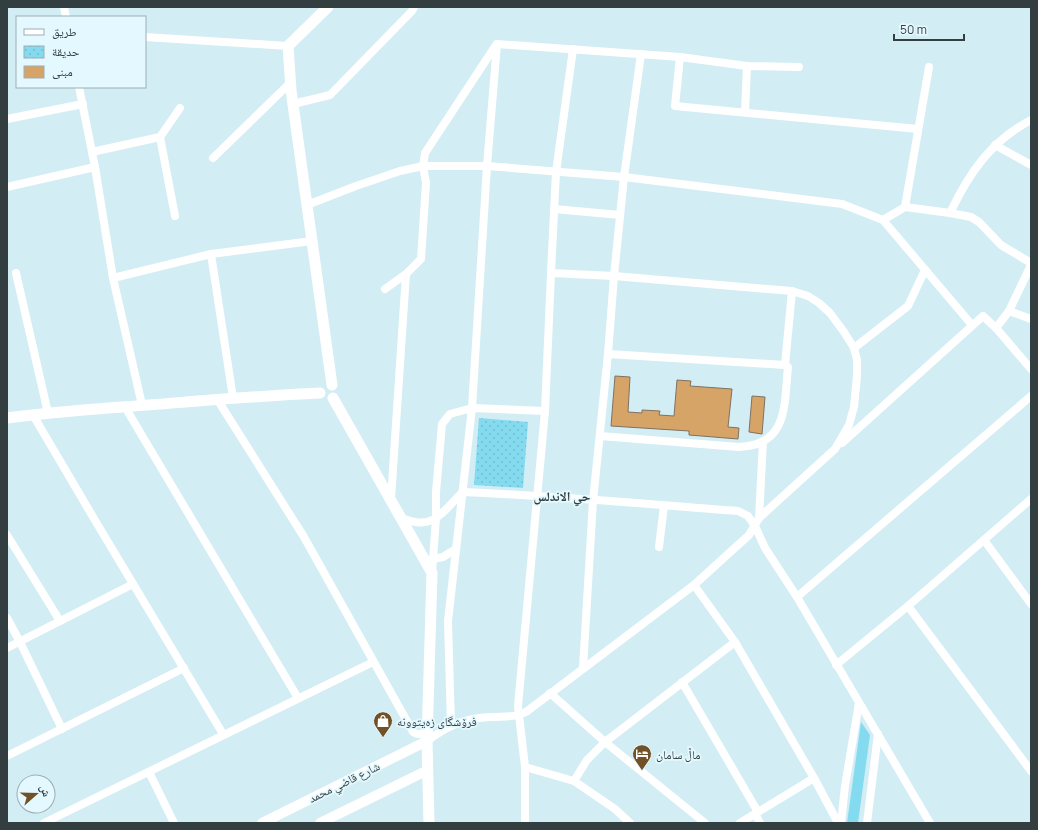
<svg xmlns="http://www.w3.org/2000/svg" width="1038" height="830" viewBox="0 0 1038 830" font-family="Manrope,'Noto Naskh Arabic',sans-serif">
<style>
.park{fill:url(#park-dots)}
.garden{fill:#84dbf0}
.building{fill:#d6a467;stroke:#7f7161}
.lines{fill:none;stroke-linecap:round;stroke-linejoin:round}
.minor{stroke:#fff;stroke-width:8}
.tertiary{stroke:#fff;stroke-width:10}
.secondary{stroke:#fff;stroke-width:11}
.labels{text-anchor:middle;dominant-baseline:central;stroke-width:3.5;stroke-linejoin:round;paint-order:stroke}
.poi-label{font-size:12px;fill:#333e40;stroke:#e4f9ff;text-anchor:start}
.street-label{font-size:12px;fill:#333e40;stroke:#e4f9ff}
.neighbourhood-label{font-size:13px;font-weight:bold;fill:#333e40;stroke:#e4f9ff}
</style>
<defs>
<pattern id="park-dots" width="8" height="8" patternUnits="userSpaceOnUse"><rect width="8" height="8" fill="#84dbf0"/><path d="M2 2h.1M6 6h.1" fill="none" stroke="#72bdcf" stroke-width="1.8" stroke-linecap="round"/></pattern>
</defs>
<rect width="100%" height="100%" fill="#d3edf4"/>
<path class="park" d="M479 418 528 422 523 488 474 485Z"/>
<path class="garden" d="M861 722 870 735 858 823H847Z"/>
<g class="building">
<path d="M615 376 630 377 628 412 642 413V410L660 411 659 415 674 416 677 380 691 381 690 386 732 389 728 427 739 428 738 439 689 435V431L611 426Z"/>
<path d="M752 396 765 397 762 434 749 432Z"/>
</g>
<g class="lines">
<g class="minor">
<path d="M64 7 66 17"/>
<path d="M145 37 288 46"/>
<path d="M497 44 680 57 747 66 799 67"/>
<path d="M680 57 675 106 918 129"/>
<path d="M79 87 95 167 113 278 142 405"/>
<path d="M293 104 330 95 412 11 414 7"/>
<path d="M745 112 747 66"/>
<path d="M7 119 83 104"/>
<path d="M160 137 175 216"/>
<path d="M995 145 1031 165"/>
<path d="M92 152 160 137 180 108"/>
<path d="M213 158 291 82"/>
<path d="M7 187 95 167"/>
<path d="M307 205 356 186 400 171 423 166H487L624 177 842 204 883 220 972 325"/>
<path d="M905 207 929 67"/>
<path d="M554 209 620 215"/>
<path d="M950 213C969 173 991 141 1031 120"/>
<path d="M883 220 905 207 950 213 971 217 979 222 1001 245 1031 263"/>
<path d="M211 254 233 398"/>
<path d="M16 273 48 413"/>
<path d="M113 278 211 254 312 241"/>
<path d="M385 289 406 274"/>
<path d="M1009 311 1031 319"/>
<path d="M996 328 1009 311 1031 265"/>
<path d="M854 348 908 306 925 270"/>
<path d="M785 365 792 291"/>
<path d="M217 399 304 537 413 732 417 734H427"/>
<path d="M125 407 298 698"/>
<path d="M33 415 96 522 223 734"/>
<path d="M600 436 739 447C789 445 784 404 788 367L785 365 608 354"/>
<path d="M842 443 983 316 996 328 1031 369"/>
<path d="M391 499 406 274 421 259 426 183 423 166 425 153 496 45"/>
<path d="M401 518C434 531 440 514 463 492 555 496 646 504 738 511L748 516 755 526 765 548 797 597 930 823"/>
<path d="M759 518 763 441"/>
<path d="M7 535 60 621"/>
<path d="M984 540 1031 604"/>
<path d="M659 547 664 506"/>
<path d="M433 559 443 557 456 549"/>
<path d="M432 573 436 518V492L442 424 450 414 472 408 487 166 497 44"/>
<path d="M694 585 735 642 814 778 838 823"/>
<path d="M797 597 1031 396"/>
<path d="M908 606 1031 771"/>
<path d="M7 618 20 642 62 729"/>
<path d="M7 648 133 584"/>
<path d="M836 665 908 606 1031 499"/>
<path d="M583 668 593 501 608 354 614 276 624 177 641 54"/>
<path d="M682 682 758 812"/>
<path d="M550 693 605 742 705 823"/>
<path d="M451 725 448 621 472 408 545 411"/>
<path d="M427 741C447 726 464 718 490 717 503 716 514 718 526 712L694 585 749 535 759 518 835 449 849 425 854 407 857 376V360L854 348 844 332 830 313 819 303 808 296 792 291 614 276 551 273"/>
<path d="M7 756 184 668"/>
<path d="M525 767 574 781 615 809 630 823"/>
<path d="M149 772 174 823"/>
<path d="M574 781 587 760 605 742 735 642"/>
<path d="M755 814 760 823"/>
<path d="M44 823 373 662"/>
<path d="M525 823V767L518 706 545 411 551 273 556 172 573 49"/>
<path d="M740 823 814 778"/>
<path d="M841 823 845 786 859 703"/>
<path d="M867 823 878 734"/>
</g>
<g class="tertiary">
<path d="M262 823 427 741"/>
<path d="M320 823 428 770"/>
</g>
<g class="secondary">
<path d="M328 7 288 46 291 90 332 385"/>
<path d="M333 398 432 573 427 741 429 823"/>
<path d="M7 418C45 413 84 410 122 407 188 402 254 396 320 393"/>
</g>
</g>
<defs>
<symbol id="shop-pin" viewBox="-11 -11 22 30"><path d="M0 17L-7.5 6A9.5 9.5 0 1 1 7.5 6Z" fill="#725128" stroke="#e4f9ff"/><path d="M-5-2.5h2.3a2.7 3.5 0 0 1 5.4 0H5L5.5 6h-11ZM-1.5-2.5h3a1.5 2.3 0 0 0-3 0Z" fill="#fff"/></symbol>
<symbol id="hotel-pin" viewBox="-11 -11 22 30"><path d="M0 17L-7.5 6A9.5 9.5 0 1 1 7.5 6Z" fill="#725128" stroke="#e4f9ff"/><path d="M-6-4.5h1.5V1H6V5H4.5V3h-9V5H-6ZM-4 0a1.8 1.8 0 1 1 3.6 0ZM.5 0V-2.5h3Q6-2.5 6 0Z" fill="#fff"/></symbol>
</defs>
<g fill-rule="evenodd">
<use href="#shop-pin" x="372" y="710" width="22" height="30"/>
<use href="#hotel-pin" x="631" y="743" width="22" height="30"/>
</g>
<g class="labels">
<g class="poi-label">
<text x="397" y="721">فرۆشگای زەیتوونە</text>
<text x="656" y="754">ماڵ سامان</text>
</g>
<g class="street-label">
<text transform="translate(344 782) rotate(-26)">شارع قاضي محمد</text>
</g>
<g class="neighbourhood-label">
<text x="562" y="496">حي الاندلس</text>
</g>
</g>
<rect width="1038" height="830" fill="none" stroke="#333e40" stroke-width="16"/>
<rect x="16" y="16" width="130" height="72" fill="#e4f9ff" stroke="#9daeb3"/>
<rect x="24" y="29" width="20" height="6" fill="#ffffff" stroke="#9daeb3"/>
<text x="52" y="36" font-size="12" fill="#333e40">طريق</text>
<rect x="24" y="46" width="20" height="12" fill="url(#park-dots)" stroke="#9daeb3"/>
<text x="52" y="56" font-size="12" fill="#333e40">حديقة</text>
<rect x="24" y="66" width="20" height="12" fill="#d6a467" stroke="#9daeb3"/>
<text x="52" y="76" font-size="12" fill="#333e40">مبنى</text>
<g transform="translate(36 794) rotate(70)"><circle r="19" fill="#e4f9ff" stroke="#9daeb3"/>
<path d="M0-3L7 15L0 10L-7 15Z" fill="#725128"/>
<text y="-6" font-size="11" font-weight="bold" text-anchor="middle" fill="#333e40">ش</text>
</g>
<path d="M894 34v6h70v-6" fill="none" stroke="#333e40" stroke-width="2"/>
<text x="900" y="34" font-size="12" fill="#333e40" stroke="#e4f9ff" stroke-width="3" paint-order="stroke">50 m</text>
</svg>
